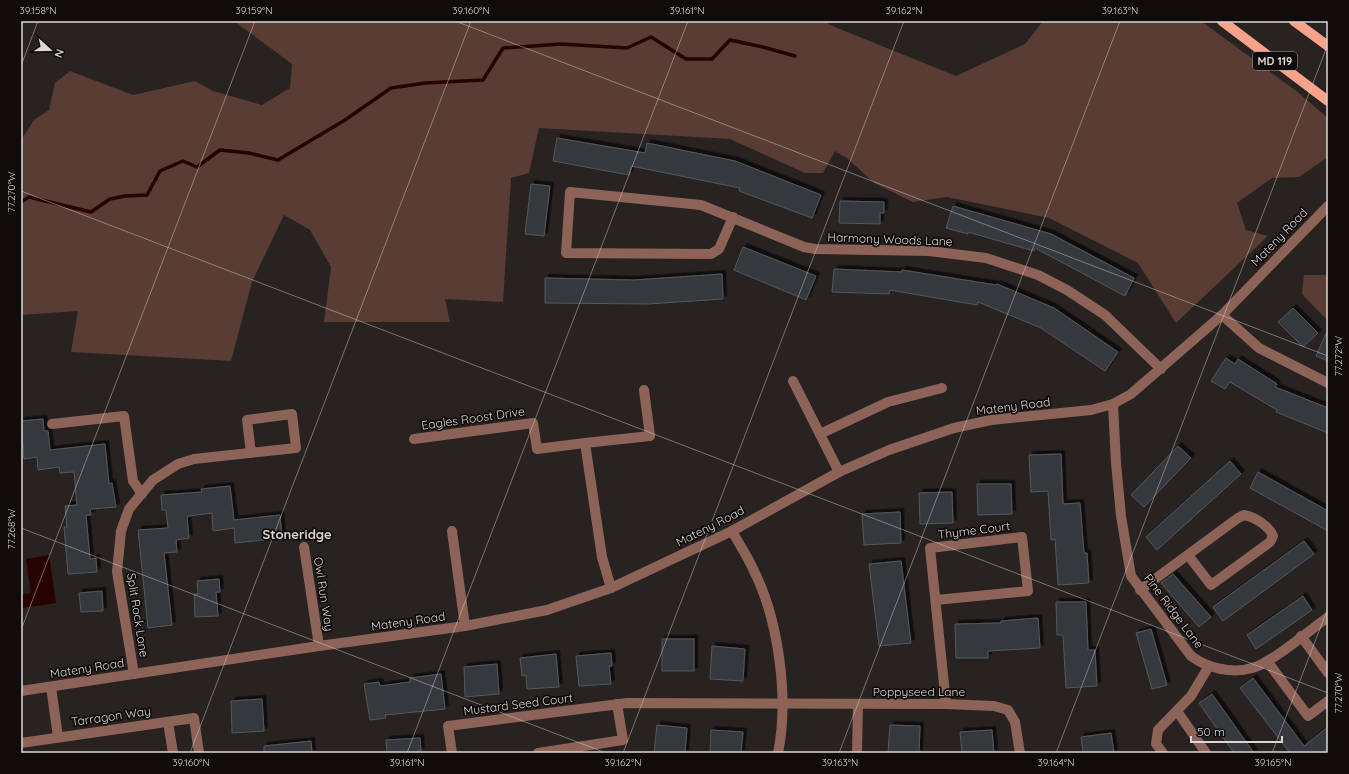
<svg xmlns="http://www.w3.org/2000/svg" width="1349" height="774" viewBox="0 0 1349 774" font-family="Quicksand,sans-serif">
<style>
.green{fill:#593c34}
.water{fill:#280200}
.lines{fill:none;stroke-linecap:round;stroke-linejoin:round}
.stream{stroke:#280200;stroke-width:3.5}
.building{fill:#35393e;stroke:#53585d;filter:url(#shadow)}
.minor{stroke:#8d6358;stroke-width:10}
.major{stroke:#f8a18b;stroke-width:10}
.ticks{fill:none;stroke:#dbd7d5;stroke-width:1;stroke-opacity:0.45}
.labels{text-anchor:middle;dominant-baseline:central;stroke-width:3.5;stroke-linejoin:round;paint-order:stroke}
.shield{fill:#0f0c0b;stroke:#9e9a98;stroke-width:1}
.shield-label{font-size:11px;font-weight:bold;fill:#dbd7d5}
.street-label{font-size:12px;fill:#dbd7d5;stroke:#0f0c0b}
.neighbourhood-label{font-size:13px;font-weight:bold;fill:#dbd7d5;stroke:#0f0c0b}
.neatline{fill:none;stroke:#dbd7d5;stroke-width:1.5}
.ticks-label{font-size:10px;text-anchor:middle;fill:#dbd7d5}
</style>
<defs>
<filter id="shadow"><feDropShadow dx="3.5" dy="-3.5" stdDeviation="0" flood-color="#0009"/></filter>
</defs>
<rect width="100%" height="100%" fill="#282220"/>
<g class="green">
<path d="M234 21H826L830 25 956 76 1025 44 1043 21H1201L1295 90 1328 118V157L1299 177 1272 178 1237 203 1246 230 1268 236 1176 323 1138 263 1049 218 947 197 913 202 874 183 847 158 835 151 823 173H805L730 139 539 128 529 173 511 178 503 302 445 299 450 322H324L331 267 310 230 284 215 252 282 231 361 71 352 78 311 21 315V140L34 120 49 110 55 83 70 71 133 95 195 81 213 91 262 105 290 88 292 64Z"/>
<path d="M1304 275H1328V319L1324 317 1302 294Z"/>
</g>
<path class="water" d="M49 555 56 603 21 608V595L31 593 26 559Z"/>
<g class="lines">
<path class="stream" d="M21 202 29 197 91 212 110 199 125 196 147 195 160 171 183 161 197 167 220 150 249 153 278 160 345 120 391 88 425 83 483 80 503 48 561 44 627 48 651 37 686 59H712L730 40 763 47 795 56"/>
</g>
<g class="building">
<path d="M557 138 645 153 647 143 735 161 821 195 812 218 739 191 740 188 631 166 629 175 553 161Z"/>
<path d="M531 184 550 186 544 236 525 234Z"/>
<path d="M840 201 884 202V213H880V224L839 223Z"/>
<path d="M953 206 1051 234 1134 278 1125 296 1035 248 1034 251 968 232V234L946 228Z"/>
<path d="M743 247 816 276 806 300 734 270Z"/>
<path d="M834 269 902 272V270L996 285 997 284 1054 308 1118 352 1105 371 1041 328 978 302 977 305 890 290 889 294 832 292Z"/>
<path d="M722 274 723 299 648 304 545 303V278L634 280Z"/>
<path d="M1293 308 1318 333 1303 347 1278 322Z"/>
<path d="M1328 329V361L1316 356Z"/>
<path d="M1226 358 1235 364 1238 359 1277 384 1275 387 1328 408V433L1276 412 1277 410 1230 382 1225 389 1211 381Z"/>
<path d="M43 419 44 431H48L50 450 105 444 109 484 112 483 116 507 90 509 91 515H86L90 559 96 558 97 572 68 574 64 527H67L65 506 77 505 74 472 60 473 59 467 38 470 37 457 24 459 21 421Z"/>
<path d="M1178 446 1191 458 1144 507 1131 495Z"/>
<path d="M1061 454 1063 504 1080 503 1084 553H1087L1089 583 1058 585 1055 539 1051 540 1048 491 1031 492 1029 455Z"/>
<path d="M1230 461 1241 474 1157 550 1146 537Z"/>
<path d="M1258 472 1328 511V531L1250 488Z"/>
<path d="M977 484H1011L1012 514 978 515Z"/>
<path d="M230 486 234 520 280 515 282 538 235 543 234 528 213 531 212 513 189 516 187 517 189 538 176 540 177 552 164 553 172 625 148 628 138 530 168 528 166 510H162L161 495 202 492 201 489Z"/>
<path d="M952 492 953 523 920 524 919 493Z"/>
<path d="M900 512 901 543 864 545 862 514Z"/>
<path d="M1304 541 1314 554 1223 621 1213 607Z"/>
<path d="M901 561 911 643 879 646 869 564Z"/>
<path d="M1173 574 1211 617 1199 627 1161 583Z"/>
<path d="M219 579 220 592H216L218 616 195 617 194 594H198L197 581Z"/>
<path d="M102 591 103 611 81 612 79 593Z"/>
<path d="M1303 596 1312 610 1256 649 1247 635Z"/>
<path d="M1056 602H1086L1088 650H1095L1097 686 1066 688 1063 635H1057Z"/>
<path d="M1038 618 1040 648 988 651V658H956L955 624 1001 623V621Z"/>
<path d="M1151 629 1167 685 1152 689 1136 633Z"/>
<rect x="662" y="639" width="32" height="32"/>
<path d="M712 646 745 649 743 681 710 679Z"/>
<path d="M611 653 612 666H609L611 684 579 686 576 656Z"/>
<path d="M556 654 559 687 527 689 526 675 522 676 520 658Z"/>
<path d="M497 664 499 694 465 697 464 667Z"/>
<path d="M441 674 445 709 385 715 386 718 370 720 364 684 379 682 380 686 410 682V678Z"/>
<path d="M1253 678 1304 746 1328 727V748L1321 753H1290L1240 688Z"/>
<path d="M1212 694 1254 753H1234L1199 703Z"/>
<path d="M262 699 264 731 232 733 231 701Z"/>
<path d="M657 725 687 728 685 753H654Z"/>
<path d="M890 725 920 726 919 753H888Z"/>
<path d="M711 730 743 732 741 753H710Z"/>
<path d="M992 730 994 753H962L960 732Z"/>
<path d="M1111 733 1114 753H1083L1081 737Z"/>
<path d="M420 738 421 751H418V753H387L386 740Z"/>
<path d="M311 741 312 753H264V746Z"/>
</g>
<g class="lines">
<g class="minor">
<path d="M733 217 719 249 711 254 566 253 570 192 701 205 804 247 815 249 929 251 986 258 1038 275 1067 290 1105 315 1161 369"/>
<path d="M1222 315 1259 348 1328 383"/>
<path d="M793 381 839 472"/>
<path d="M1113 404 1116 463 1121 516 1131 576 1191 656C1207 668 1232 674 1252 668 1270 664 1310 630 1328 617"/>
<path d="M52 424 124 416 133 481 142 494"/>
<path d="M820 434 888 402 942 388"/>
<path d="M414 439 533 423 537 449 585 443"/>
<path d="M452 531 465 626"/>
<path d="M732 531C739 544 748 557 754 571 779 621 789 699 778 753"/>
<path d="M304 547 319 646"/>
<path d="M611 588 602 557 585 443 650 436 644 390"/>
<path d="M1140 590 1238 518 1244 515C1255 517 1269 526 1273 536L1270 542 1211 585 1188 555"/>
<path d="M936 600 1028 591 1022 537 930 548 946 704"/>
<path d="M1301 636 1328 673"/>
<path d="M1267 661 1308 716 1328 701"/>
<path d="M134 674 117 572 121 531 129 509 153 480 178 464 194 459 296 448 292 414 247 420 251 453"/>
<path d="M51 687 58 737"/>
<path d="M21 691 319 646 465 626 547 610 611 588 732 531 839 472 889 450 954 428 991 420 1091 410 1113 404 1131 394 1222 315 1328 206"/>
<path d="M1177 711 1206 753"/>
<path d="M168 722 173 753"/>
<path d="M21 743 194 718 199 753"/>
<path d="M452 753 448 726 627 703 946 704 994 706 1008 710 1015 722 1020 753"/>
<path d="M538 753 623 740 617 704"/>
<path d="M857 753 858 704"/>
<path d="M1163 753 1156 744 1158 730 1191 696 1209 666"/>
</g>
<g class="major">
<path d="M1222 21 1328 101"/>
<path d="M1294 21 1328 46"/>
</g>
</g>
<path class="ticks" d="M455 21 1328 356M21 66 38 21M21 191 1328 693M21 528 606 753M21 630 255 21M190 753 471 21M407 753 688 21M623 753 904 21M839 753 1120 21M1056 753 1328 44M1272 753 1328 608"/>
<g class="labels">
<rect class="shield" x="1253" y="52" width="44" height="18" rx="3"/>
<g class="shield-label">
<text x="1275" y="61">MD 119</text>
</g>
<g class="street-label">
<text transform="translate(1279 237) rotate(-46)">Mateny Road</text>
<text transform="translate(890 239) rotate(2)">Harmony Woods Lane</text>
<text transform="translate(1013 406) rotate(-7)">Mateny Road</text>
<text transform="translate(473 418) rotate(-8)">Eagles Roost Drive</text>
<text transform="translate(710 526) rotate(-27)">Mateny Road</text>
<text transform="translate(974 530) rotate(-7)">Thyme Court</text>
<text transform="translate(324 594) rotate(81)">Owl Run Way</text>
<text transform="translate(1174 611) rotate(53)">Pine Ridge Lane</text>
<text transform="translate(138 615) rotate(81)">Split Rock Lane</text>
<text transform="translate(408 621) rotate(-8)">Mateny Road</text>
<text transform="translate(87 668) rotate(-9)">Mateny Road</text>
<text x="919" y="691">Poppyseed Lane</text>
<text transform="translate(518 704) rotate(-7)">Mustard Seed Court</text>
<text transform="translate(111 716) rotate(-8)">Tarragon Way</text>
</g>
<g class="neighbourhood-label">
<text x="297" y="534">Stoneridge</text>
</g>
</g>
<rect width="1349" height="774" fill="none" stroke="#0f0c0b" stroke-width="44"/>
<g transform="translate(50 50) rotate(111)" stroke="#0f0c0b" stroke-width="3" paint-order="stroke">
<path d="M0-3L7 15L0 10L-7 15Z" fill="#dbd7d5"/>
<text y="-6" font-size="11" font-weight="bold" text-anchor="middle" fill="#dbd7d5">N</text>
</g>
<path d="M1191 736v6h91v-6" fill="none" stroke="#dbd7d5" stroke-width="2"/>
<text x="1197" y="736" font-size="12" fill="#dbd7d5" stroke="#0f0c0b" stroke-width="3" paint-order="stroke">50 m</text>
<rect x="22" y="22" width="1305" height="730" class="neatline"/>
<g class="ticks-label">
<text x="38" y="14">39.158°N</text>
<text x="254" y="14">39.159°N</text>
<text x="471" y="14">39.160°N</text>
<text x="687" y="14">39.161°N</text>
<text x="904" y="14">39.162°N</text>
<text x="1120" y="14">39.163°N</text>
<text transform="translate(11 192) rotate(-90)" y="4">77.270°W</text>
<text transform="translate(1338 356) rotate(-90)" y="4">77.272°W</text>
<text transform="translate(11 529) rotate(-90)" y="4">77.268°W</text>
<text transform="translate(1338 693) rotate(-90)" y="4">77.270°W</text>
<text x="191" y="766">39.160°N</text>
<text x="407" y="766">39.161°N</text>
<text x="623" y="766">39.162°N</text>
<text x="840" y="766">39.163°N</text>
<text x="1056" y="766">39.164°N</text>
<text x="1273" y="766">39.165°N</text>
</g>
</svg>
